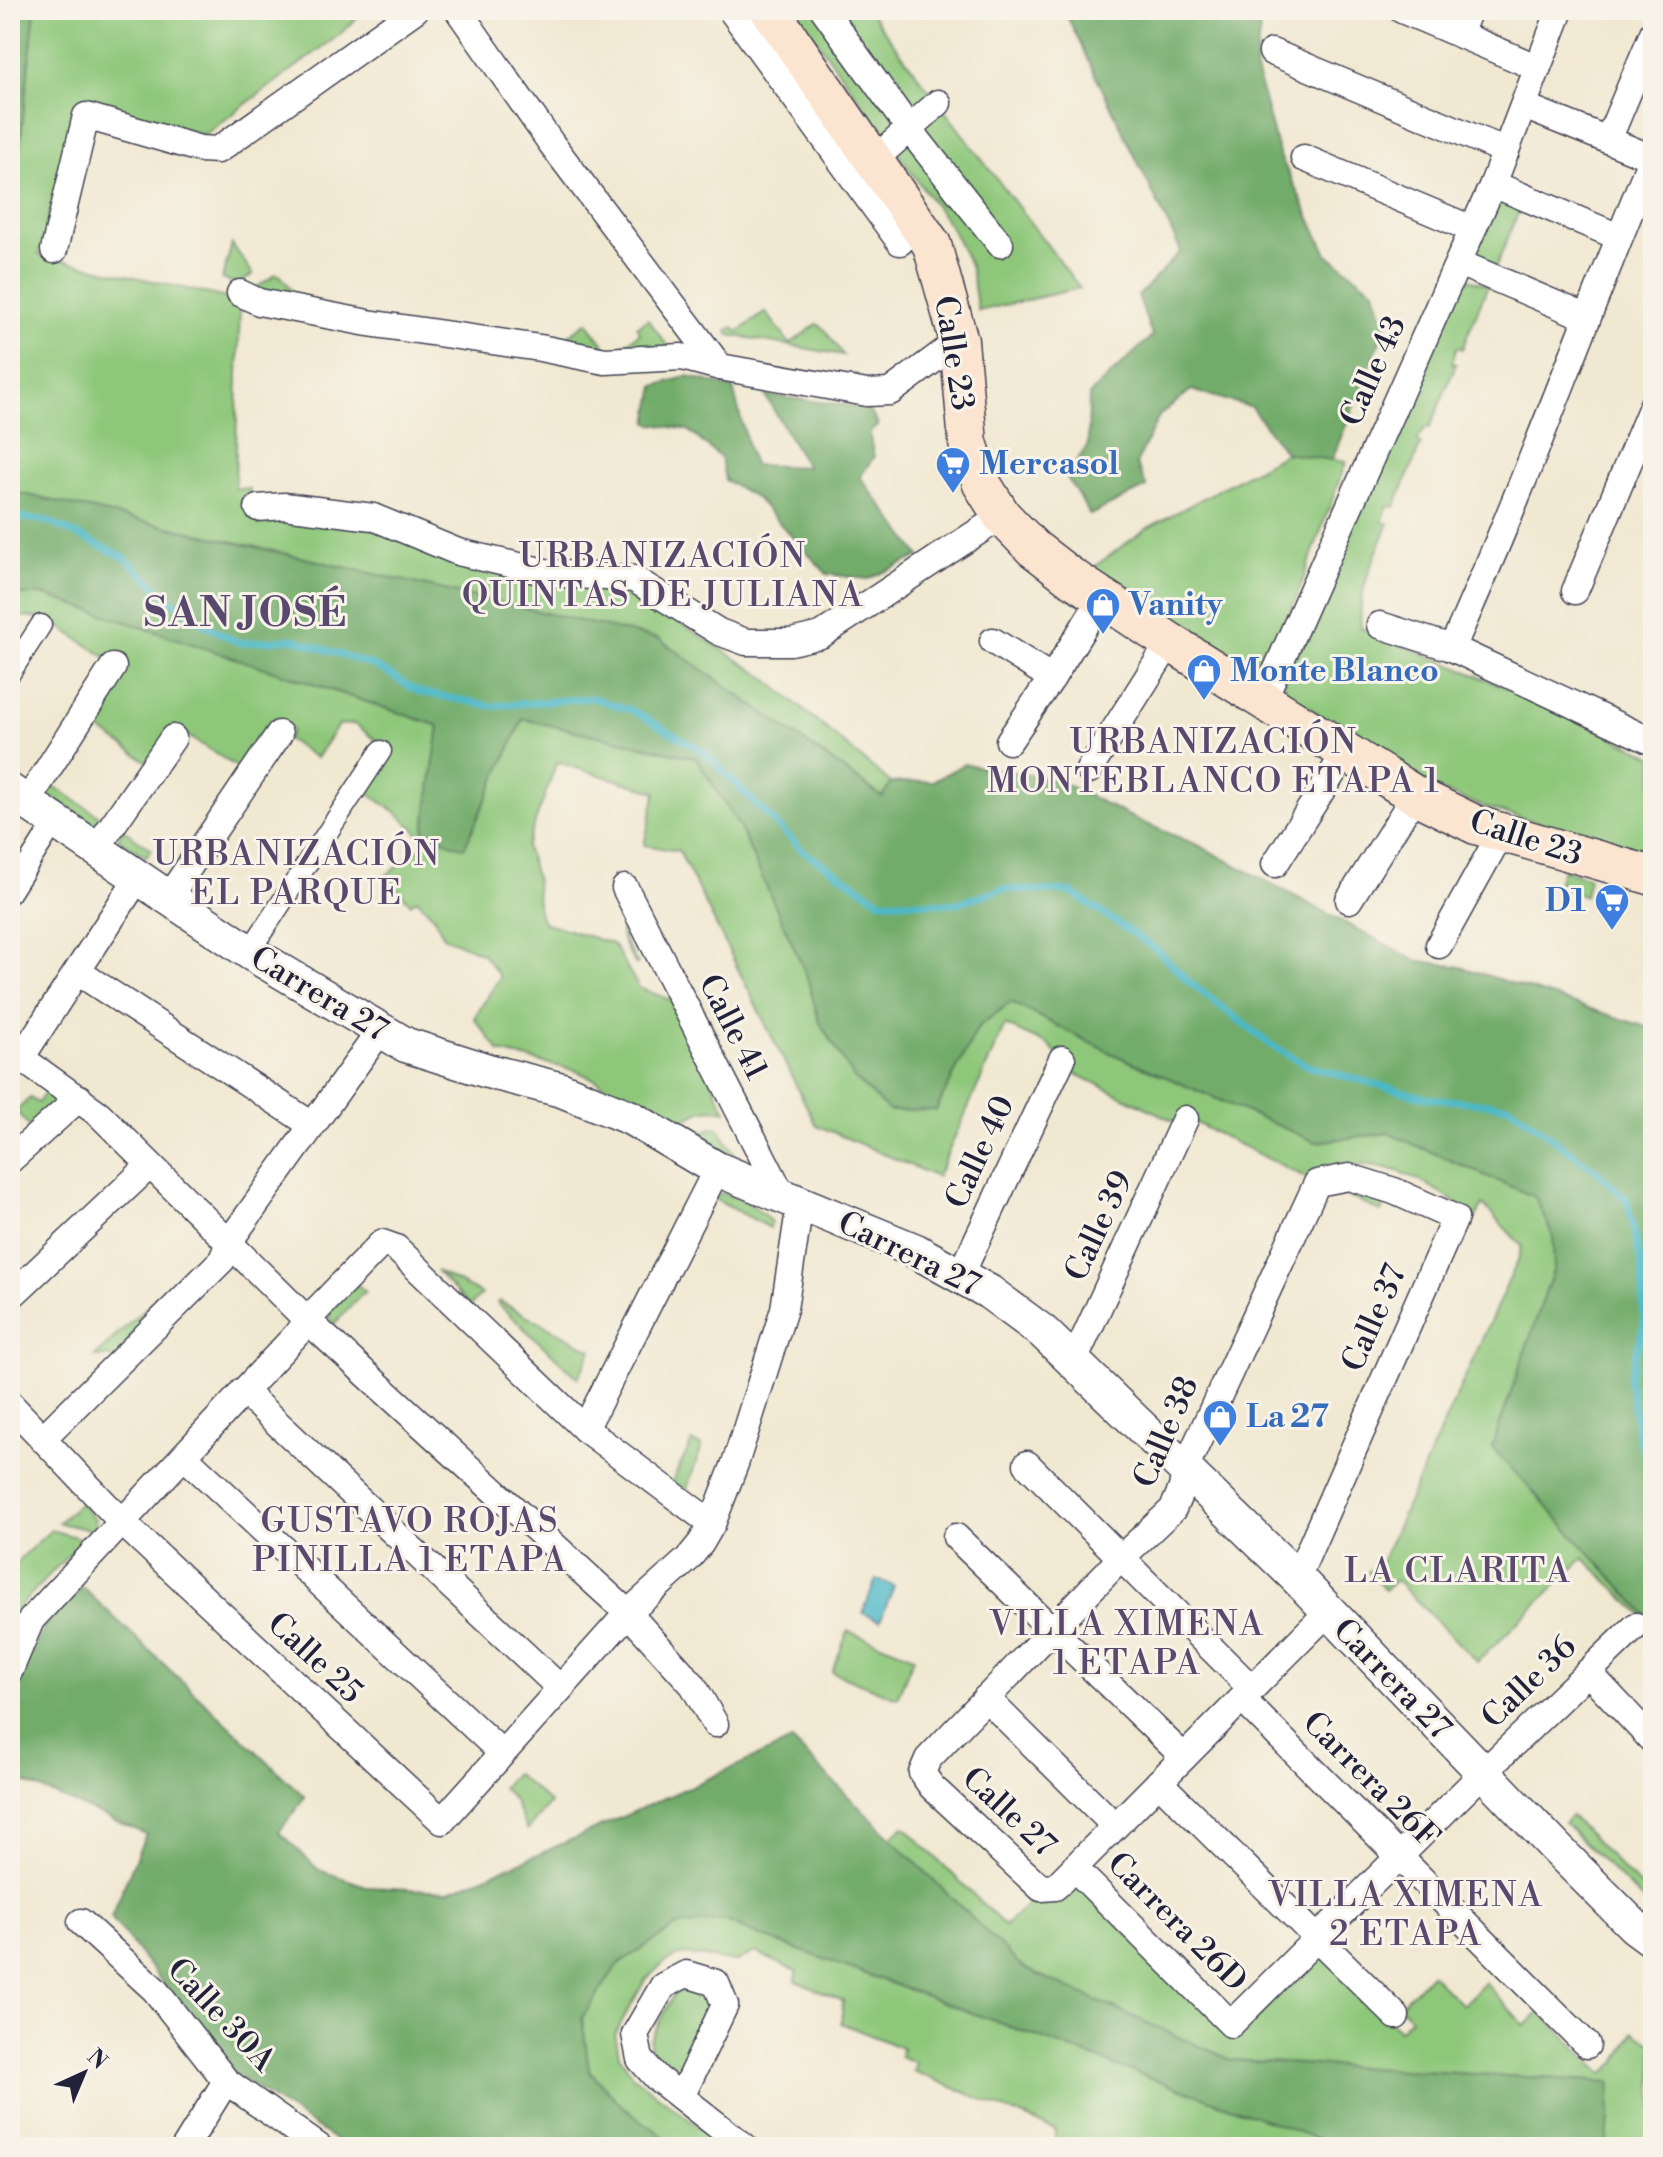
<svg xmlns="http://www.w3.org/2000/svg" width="1663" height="2157" viewBox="0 0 1663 2157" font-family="'Libre Bodoni',serif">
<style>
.green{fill:#8ec77a;stroke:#58745a;stroke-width:2}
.forest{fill:#72ac6a;stroke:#4a6752;stroke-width:2}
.water{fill:#4cb8c7;stroke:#376d81;stroke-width:2}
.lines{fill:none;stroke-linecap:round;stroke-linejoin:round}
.stream{stroke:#4cb8c7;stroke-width:7}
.pedestrian-casing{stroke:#414052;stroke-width:23}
.minor-casing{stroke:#414052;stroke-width:29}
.tertiary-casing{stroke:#414052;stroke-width:37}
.secondary-casing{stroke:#414052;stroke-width:41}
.pedestrian{stroke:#fff;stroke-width:20}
.minor{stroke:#fff;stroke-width:26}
.tertiary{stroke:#fff;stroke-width:34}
.secondary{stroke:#fce5d0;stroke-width:38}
.labels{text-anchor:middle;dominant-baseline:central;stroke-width:6;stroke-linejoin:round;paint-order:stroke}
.street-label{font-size:32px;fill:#22223b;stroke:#f7f3e8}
.shop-label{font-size:32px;font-weight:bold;fill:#366cbe;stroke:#f7f3e8;text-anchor:start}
.neighbourhood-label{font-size:34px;letter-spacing:2px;fill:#5a496e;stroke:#f7f3e8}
.district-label{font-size:40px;font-weight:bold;letter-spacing:2px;fill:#5a496e;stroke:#f7f3e8}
</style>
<rect width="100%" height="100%" fill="#f7f3e8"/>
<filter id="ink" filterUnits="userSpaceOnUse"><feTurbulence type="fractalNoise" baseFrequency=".0125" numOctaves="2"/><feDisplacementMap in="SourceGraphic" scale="16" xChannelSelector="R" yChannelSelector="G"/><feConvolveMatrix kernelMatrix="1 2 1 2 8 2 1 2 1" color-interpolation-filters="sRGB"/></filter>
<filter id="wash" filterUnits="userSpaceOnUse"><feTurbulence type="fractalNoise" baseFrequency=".006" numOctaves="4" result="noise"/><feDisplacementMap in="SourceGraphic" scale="32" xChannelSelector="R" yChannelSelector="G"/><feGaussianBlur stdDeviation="1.8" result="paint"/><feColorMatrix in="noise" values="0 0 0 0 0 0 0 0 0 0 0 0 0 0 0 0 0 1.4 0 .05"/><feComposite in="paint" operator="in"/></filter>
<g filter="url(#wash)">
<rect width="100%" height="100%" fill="#f1e8d1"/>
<g class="green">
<path d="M35 10H366L339 35 204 135 85 104 76 106 72 114 71 129 39 255 240 301 235 488 250 489 248 515 369 527 626 592 660 610 763 676 891 783 883 797 659 639 10 491V233Z"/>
<path d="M795 10H868L1080 288 978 311 971 268 952 229Z"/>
<path d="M1495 199 1521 206 1495 269 1471 260Z"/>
<path d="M232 244 253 274 239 284 222 279Z"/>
<path d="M276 274 281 276 303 306 256 288Z"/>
<path d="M1459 276 1488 285 1462 349 1457 347 1452 363 1456 364 1430 428 1426 427 1417 441 1421 444 1395 507 1388 506 1382 522 1389 524C1374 558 1357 590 1361 628L1505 687 1653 756V854L1487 808 1436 789 1286 693 1284 681Z"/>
<path d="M766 312 790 344 817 324 824 329 843 355 730 335 727 331 733 327 738 332Z"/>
<path d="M648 319 672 352 611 354 556 345 587 322 611 354 640 333 637 327Z"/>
<path d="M1286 453 1346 462 1267 677 1253 676 1225 652 1090 570 1146 529Z"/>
<path d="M10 595H45L439 726 424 832 464 847 523 719 696 758 739 826 806 974 819 1021 936 1110 978 1027 1011 1002 1113 1054 1316 1142 1388 1133 1535 1197 1553 1236 1554 1268 1492 1447 1653 1622V1626L1584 1558 1477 1662 1396 1580 1385 1590 1368 1572 1382 1560 1519 1258 1522 1246 1483 1205 1474 1220C1449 1194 1406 1168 1369 1165 1347 1164 1327 1172 1307 1178L1192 1121H1174L1070 1071 1049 1045 1005 1025 937 1177 816 1125 679 851 644 845 656 792 557 762 526 847 535 876 539 913 543 922 613 944 639 988 671 1000 726 1111C701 1105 692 1116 672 1128L594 1079 574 1070 500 1052 474 1018 500 977 483 954 444 937 434 917 417 899 411 904 385 876 428 842 396 812 363 790 389 750 355 724 338 725 316 758 287 739 292 731 276 719 240 769 174 727 149 763 90 723 121 667 46 618 10 616Z"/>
<path d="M49 783 107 821 99 827 48 794 46 790Z"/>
<path d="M122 829 151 849 146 857 118 839Z"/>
<path d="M1563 869 1589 878 1585 896 1557 885Z"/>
<path d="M625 907 633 924 623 939 638 964 636 965C620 940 617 936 625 907Z"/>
<path d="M46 1091 59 1098 33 1131 16 1111 30 1098 38 1103Z"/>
<path d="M715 1127 719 1129 738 1159 693 1141 701 1132Z"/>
<path d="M1338 1186 1389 1197 1381 1212 1334 1190Z"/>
<path d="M717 1194C737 1192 758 1208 771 1222L770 1228 712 1198Z"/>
<path d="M210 1247 213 1252 117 1357H94Z"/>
<path d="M436 1271 482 1294 470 1306Z"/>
<path d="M355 1283 365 1291 334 1324 329 1318 330 1311Z"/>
<path d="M499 1301 592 1350 578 1378 497 1303Z"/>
<path d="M692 1442 702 1446 685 1494 670 1485Z"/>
<path d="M80 1503 95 1519 96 1524 93 1530 58 1523Z"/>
<path d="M51 1530 83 1539 19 1607 10 1621V1568Z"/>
<path d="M848 1631 914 1657 897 1698 832 1672Z"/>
<path d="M515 1773 550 1803 527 1830 514 1801 502 1787Z"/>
<path d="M1571 1816 1653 1900V1910L1564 1823Z"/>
<path d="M904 1826 1005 1926 1035 1897 1046 1904 1067 1896 1078 1884 1235 2040 1319 1953 1399 2030 1411 2018 1399 2006 1431 1974 1462 2005 1485 1983 1525 2026 1540 2012 1603 2074 1618 2061 1634 2032 1653 2044V2147H1607L1610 2082 1231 2060 1023 1968 890 1838Z"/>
<path d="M725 1920 753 1933 1340 2147H1058L1055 2144V2130L913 2071 916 2063 900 2056 902 2048 841 2023 843 2001 795 1981 798 1972 755 1952 736 1962 684 1954 665 1962 645 1980 615 2034 619 2055 633 2076 725 2147H678L622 2106 589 2070 582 2018 618 1964 677 1926Z"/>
<path d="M689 1987 704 1993 711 2008 686 2061 680 2066 664 2067 651 2055 650 2040 670 2001 674 1994Z"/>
</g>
<g class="forest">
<path d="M10 10H35L10 233Z"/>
<path d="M1064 10H1262L1255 67 1279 154 1327 254 1374 290 1386 326 1332 460 1286 453 1251 407 1191 390 1159 416 1136 464 1147 487 1090 515 1066 476 1088 445 1089 395 1152 336 1138 296 1181 251Z"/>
<path d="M688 376 733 388 753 465 807 467 765 395 868 408 878 425 869 433 874 457 860 477 920 556 868 579 827 574 756 498 725 480 721 458 688 430 648 423 655 386Z"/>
<path d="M10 491 659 639 882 797 891 783 933 781 964 764 1055 779 1139 821 1200 846 1415 960 1461 967 1653 1029V1622L1492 1447 1554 1268 1553 1236 1535 1197 1388 1133 1316 1142 1113 1054 1011 1002 978 1027 936 1110 889 1111 854 1078 819 1021 806 974 739 826 696 758 523 719 464 848 424 833 439 726 45 595H10Z"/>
<path d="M82 1587 305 1797 279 1832 319 1870 369 1887 449 1891 535 1856 792 1741 1023 1968 1231 2060 1611 2082 1607 2147H1340L753 1933 725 1920 677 1926 618 1964 582 2018 589 2070 622 2106 678 2147H347L234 2074 111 1917 146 1834 10 1776V1709L27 1660 44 1627Z"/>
</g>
<path class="water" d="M876 1579 894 1586 880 1621 863 1613Z"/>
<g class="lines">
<path class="stream" d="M10 516 47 521 124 557 190 617 239 643 294 639 377 667 419 692 492 706 593 698 633 711 703 751 803 851 881 901 954 904 1003 889 1071 892 1157 950 1189 982 1271 1045 1308 1066 1427 1098 1509 1106 1594 1169 1627 1200 1642 1267 1644 1324 1629 1379 1639 1440 1653 1471"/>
</g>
</g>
<g filter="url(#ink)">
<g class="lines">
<defs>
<g id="pedestrian">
<path d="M10 673 41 625"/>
<path d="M10 893 56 820"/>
<path d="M249 952 381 751"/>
</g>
<g id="minor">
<path d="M458 10 551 143 720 367"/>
<path d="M731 10 900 242"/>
<path d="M824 10 910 130 1000 244"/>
<path d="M1402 10 1536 67"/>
<path d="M1459 34 1469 10"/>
<path d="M1272 52 1506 151"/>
<path d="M1524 106 1652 158"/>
<path d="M1608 140 1653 33"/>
<path d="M1304 158 1472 229"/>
<path d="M874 160 938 103"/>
<path d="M1493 184 1619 237"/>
<path d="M54 250 86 116 200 149 218 150 415 10"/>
<path d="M1459 263 1586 317"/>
<path d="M240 293 259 302 368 323 540 348 605 361 682 357 720 367 867 393 890 392 959 341"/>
<path d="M258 508 284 506 373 517 458 552 549 573 634 579 719 632 746 642H791L821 635 1002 516"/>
<path d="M1575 591 1653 404"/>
<path d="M1380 625 1452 648 1653 742"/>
<path d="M993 641 1052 678"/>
<path d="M1452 648C1525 486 1585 319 1653 155"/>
<path d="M1264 698 1493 184 1560 10"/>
<path d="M1009 741 1052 678 1103 596"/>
<path d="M1089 770 1170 642"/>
<path d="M27 802 113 667"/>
<path d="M96 849 173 738"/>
<path d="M1275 864 1346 752"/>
<path d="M625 888 783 1197"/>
<path d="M168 898 279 734"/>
<path d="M1349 900 1415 795"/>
<path d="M1439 945 1501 833"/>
<path d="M78 972 312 1125"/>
<path d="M10 1050 99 1114 307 1320 628 1613 693 1685 715 1724"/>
<path d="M21 1058 137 879"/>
<path d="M10 1160 79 1098"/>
<path d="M961 1274 1062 1059"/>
<path d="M10 1297 149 1166"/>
<path d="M1074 1361 1185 1119"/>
<path d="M243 1391 560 1688"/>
<path d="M10 1404 123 1523 442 1821 628 1613 688 1559 701 1543 712 1524 736 1461 784 1309 800 1204"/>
<path d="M585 1429 717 1169"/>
<path d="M42 1439 222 1260 229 1242 380 1031"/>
<path d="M184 1456 502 1753"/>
<path d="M1027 1464 1252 1689"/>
<path d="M956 1537 1184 1757"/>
<path d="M1297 1578 1455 1218 1394 1191 1349 1177 1317 1183 1185 1469 1182 1488 1173 1509 1120 1559 928 1759 922 1773 932 1787 1041 1888 1055 1887 1328 1612"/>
<path d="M10 1670 31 1620 296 1335 307 1320 382 1243 396 1248 585 1429 712 1524"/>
<path d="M1588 1672 1653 1741"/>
<path d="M986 1698 1115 1826"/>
<path d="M1242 1699 1587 2045"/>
<path d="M1159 1782 1396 2016"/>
<path d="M1075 1869 1231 2024 1483 1773 1636 1626"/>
<path d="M81 1922 155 1990 226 2081 319 2147"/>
<path d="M681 2097 725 2005 716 1983 686 1974 663 1986 635 2034 640 2059 657 2078 745 2147"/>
<path d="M185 2147 226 2081"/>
</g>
<path id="tertiary" d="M10 791 249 952 406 1045 488 1071 562 1090 631 1118 717 1169 916 1251 989 1292 1043 1332 1297 1578 1556 1848 1634 1926 1653 1940"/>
<path id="secondary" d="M770 10 932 245 959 341 968 443 982 484 1002 516 1033 548 1068 575 1170 642 1415 795 1476 825 1653 876"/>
</defs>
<use href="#pedestrian" class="pedestrian-casing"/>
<use href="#minor" class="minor-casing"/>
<use href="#tertiary" class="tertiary-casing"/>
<use href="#secondary" class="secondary-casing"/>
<use href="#pedestrian" class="pedestrian"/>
<use href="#minor" class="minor"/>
<use href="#tertiary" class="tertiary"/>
<use href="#secondary" class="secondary"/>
</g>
</g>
<defs>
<symbol id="supermarket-pin" viewBox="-11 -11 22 30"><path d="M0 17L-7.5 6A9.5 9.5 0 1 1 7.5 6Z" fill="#3f7fe0" stroke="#f7f3e8"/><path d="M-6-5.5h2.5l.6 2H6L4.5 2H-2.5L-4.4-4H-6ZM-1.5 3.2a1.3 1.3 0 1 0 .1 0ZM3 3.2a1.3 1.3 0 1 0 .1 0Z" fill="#fff"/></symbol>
<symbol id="shop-pin" viewBox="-11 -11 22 30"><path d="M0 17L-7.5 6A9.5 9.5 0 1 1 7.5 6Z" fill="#3f7fe0" stroke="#f7f3e8"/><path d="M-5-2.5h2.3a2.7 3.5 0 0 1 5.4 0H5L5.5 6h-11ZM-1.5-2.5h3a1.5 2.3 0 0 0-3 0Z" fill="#fff"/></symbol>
</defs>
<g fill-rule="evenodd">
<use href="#supermarket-pin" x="933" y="444" width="40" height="54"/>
<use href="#shop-pin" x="1083" y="585" width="40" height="54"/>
<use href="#shop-pin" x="1184" y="651" width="40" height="54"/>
<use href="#supermarket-pin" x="1592" y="881" width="40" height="54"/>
<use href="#shop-pin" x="1200" y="1397" width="40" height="54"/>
</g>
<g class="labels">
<g class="street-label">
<text transform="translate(954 353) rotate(81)">Calle 23</text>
<text transform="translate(1373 371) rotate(-66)">Calle 43</text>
<text transform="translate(1526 838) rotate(18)">Calle 23</text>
<text transform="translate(319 994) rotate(31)">Carrera 27</text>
<text transform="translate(733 1027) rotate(63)">Calle 41</text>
<text transform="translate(980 1152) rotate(-65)">Calle 40</text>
<text transform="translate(1099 1226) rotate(-65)">Calle 39</text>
<text transform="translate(909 1254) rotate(26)">Carrera 27</text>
<text transform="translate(1374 1318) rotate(-66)">Calle 37</text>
<text transform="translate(1166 1432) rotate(-67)">Calle 38</text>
<text transform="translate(315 1658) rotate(43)">Calle 25</text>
<text transform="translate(1392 1679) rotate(46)">Carrera 27</text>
<text transform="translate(1529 1682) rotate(-44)">Calle 36</text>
<text transform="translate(1371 1780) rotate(45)">Carrera 26F</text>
<text transform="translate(1009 1812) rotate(43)">Calle 27</text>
<text transform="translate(1177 1922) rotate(45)">Carrera 26D</text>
<text transform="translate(221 2015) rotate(47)">Calle 30A</text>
</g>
<g class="shop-label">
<text x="979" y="464">Mercasol</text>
<text x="1129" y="605">Vanity</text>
<text x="1230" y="671">Monte Blanco</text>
<text x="1586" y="901" text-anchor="end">D1</text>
<text x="1246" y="1417">La 27</text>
</g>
<g class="neighbourhood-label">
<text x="663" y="557">URBANIZACIÓN<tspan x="663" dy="39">QUINTAS DE JULIANA</tspan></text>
<text x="1214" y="743">URBANIZACIÓN<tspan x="1214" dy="39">MONTEBLANCO ETAPA 1</tspan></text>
<text x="297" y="855">URBANIZACIÓN<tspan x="297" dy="39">EL PARQUE</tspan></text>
<text x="410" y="1522">GUSTAVO ROJAS<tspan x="410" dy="39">PINILLA 1 ETAPA</tspan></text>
<text x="1458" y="1572">LA CLARITA</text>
<text x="1127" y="1625">VILLA XIMENA<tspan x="1127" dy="39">1 ETAPA</tspan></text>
<text x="1406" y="1896">VILLA XIMENA<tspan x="1406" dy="39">2 ETAPA</tspan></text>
</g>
<g class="district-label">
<text x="246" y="614">SAN JOSÉ</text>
</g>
</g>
<rect width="1663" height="2157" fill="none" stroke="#f7f3e8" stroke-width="40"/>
<g transform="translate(84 2073) rotate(44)" stroke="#f7f3e8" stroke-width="6" paint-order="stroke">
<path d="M0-6L14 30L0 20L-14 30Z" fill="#22223b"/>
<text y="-12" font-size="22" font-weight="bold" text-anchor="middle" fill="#22223b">N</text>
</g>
</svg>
